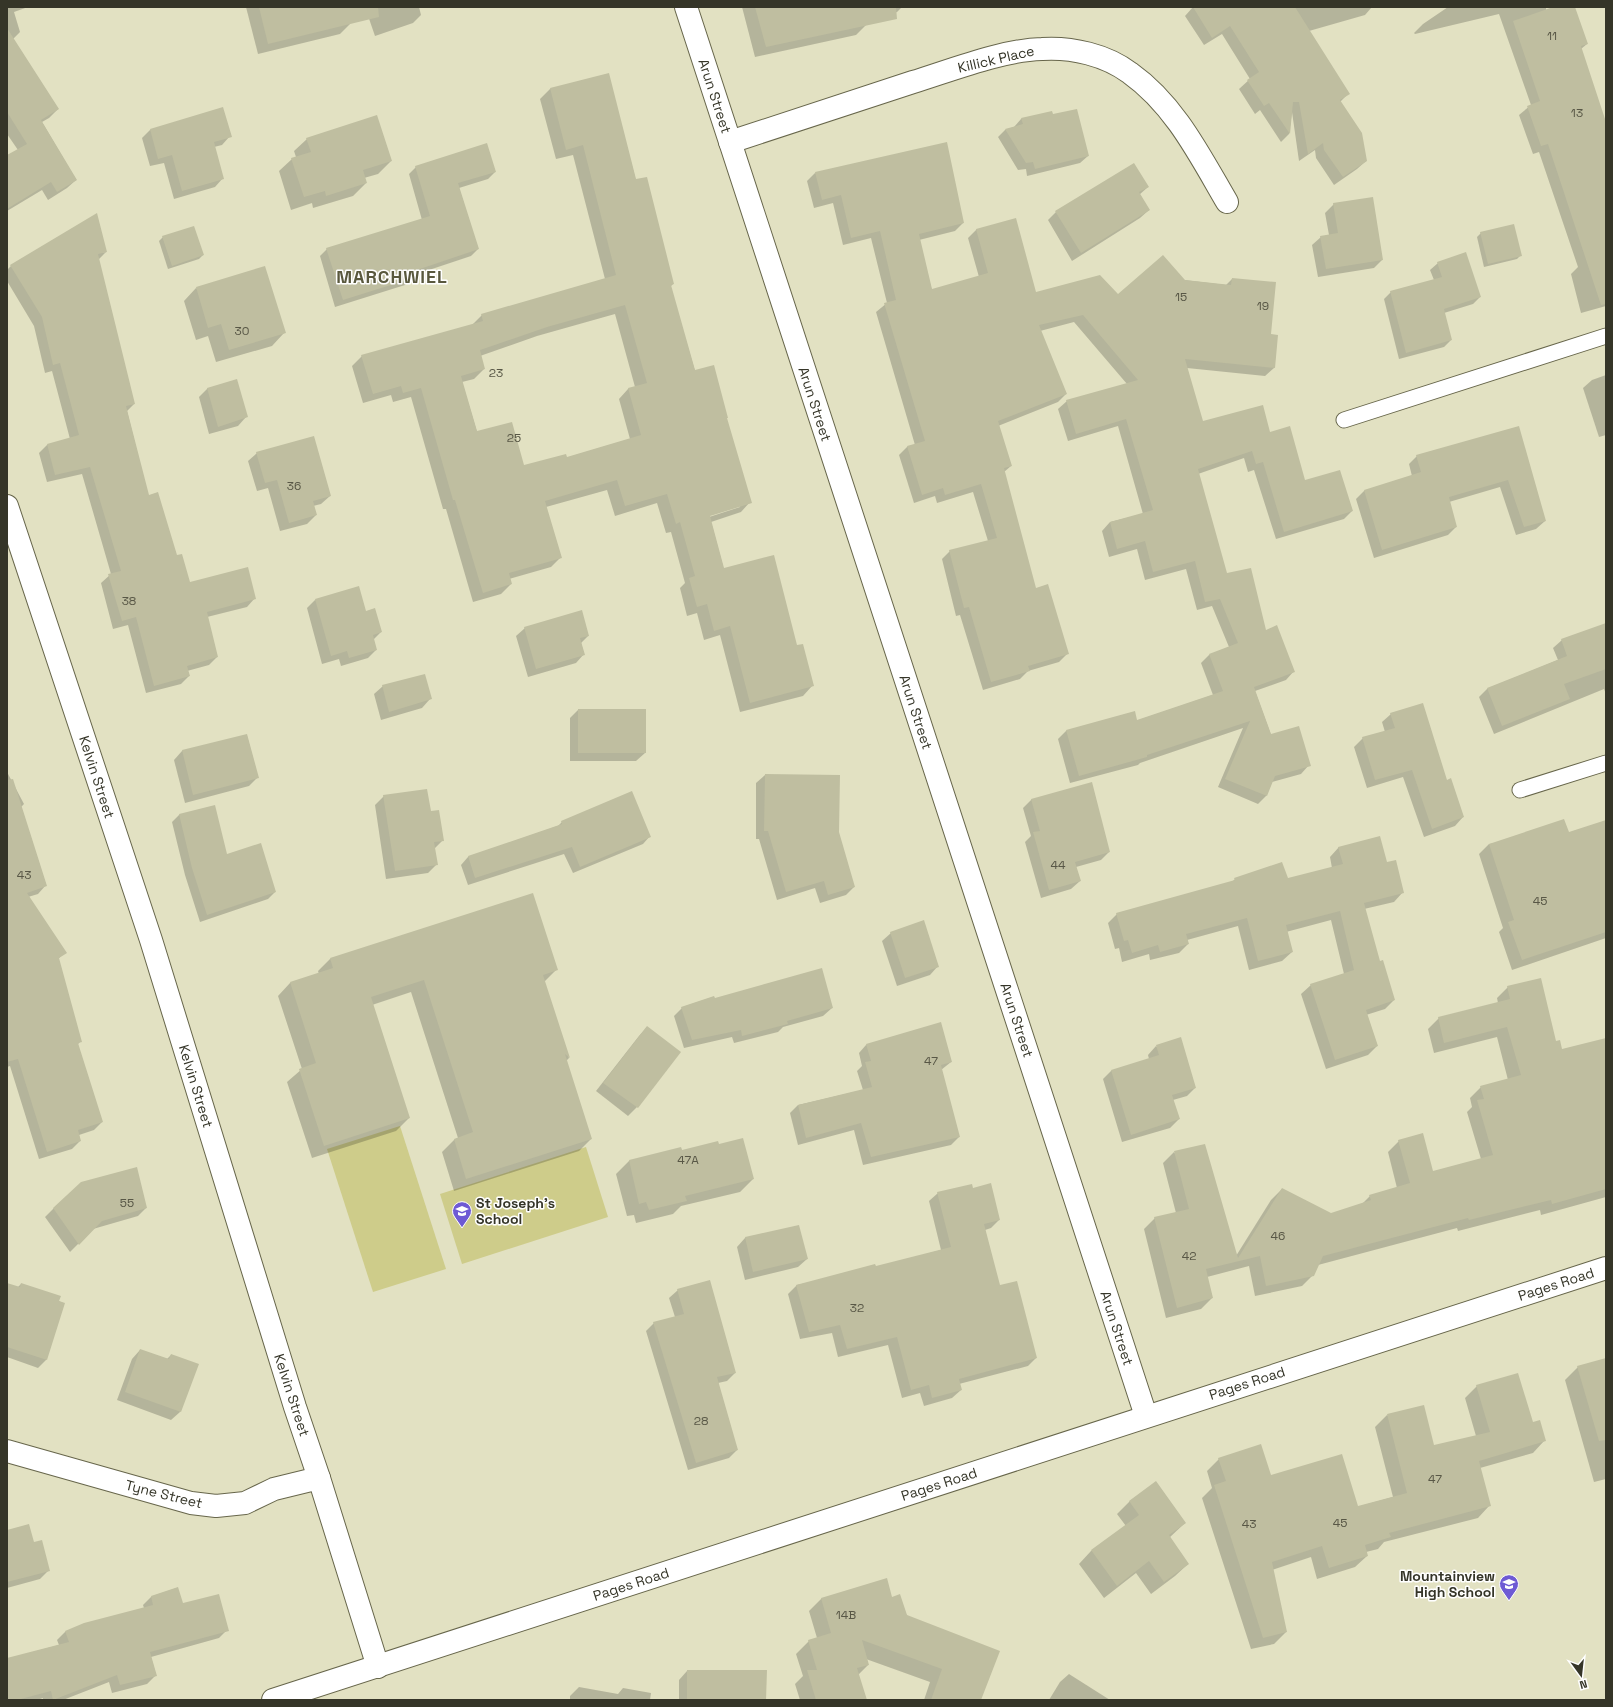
<svg xmlns="http://www.w3.org/2000/svg" width="1613" height="1707" viewBox="0 0 1613 1707" font-family="'Space Grotesk',sans-serif">
<style>
.green{fill:#cecc8a}
.shadow{fill:#0003;fill-rule:evenodd}
.building{fill:#bfbea0;fill-rule:evenodd}
.lines{fill:none;stroke-linecap:round;stroke-linejoin:round}
.service-casing{stroke:#67664b;stroke-width:17}
.minor-casing{stroke:#67664b;stroke-width:24}
.tertiary-casing{stroke:#67664b;stroke-width:24}
.service{stroke:#fff;stroke-width:15}
.minor{stroke:#fff;stroke-width:22}
.tertiary{stroke:#fff;stroke-width:22}
.labels{text-anchor:middle;dominant-baseline:central;stroke-width:3;stroke-linejoin:round;paint-order:stroke}
.number-label{font-size:12px;fill:#585746}
.street-label{font-size:14px;fill:#353528;stroke:#fff}
.poi-label{font-size:14px;font-weight:bold;fill:#353528;stroke:#fff;text-anchor:start}
.district-label{font-size:18px;font-weight:bold;letter-spacing:1px;fill:#59583d;stroke:#fff}
</style>
<rect width="100%" height="100%" fill="#e2e1c2"/>
<g class="green">
<path d="M400 1126 446 1269 373 1292 327 1149Z"/>
<path d="M586 1147 608 1217 462 1264 440 1194Z"/>
</g>
<g class="shadow">
<path d="M7 7H28L14 12 20 32 13 39 58 109 49 118 42 122 76 180 67 188 48 200 42 190 7 211V157L18 150 7 134Z"/>
<path d="M246 7H346L350 24 340 34 258 54Z"/>
<path d="M365 7H419L421 15 413 23 375 36Z"/>
<path d="M742 7H902L897 12 865 21 866 25 856 35 755 57Z"/>
<path d="M1193 7H1372L1365 15 1309 31 1348 94 1340 102 1366 161 1357 169 1334 185 1316 158 1315 150 1299 161 1292 112 1289 134 1281 142 1260 110 1255 114 1239 89 1250 79 1222 34 1204 45 1185 16Z"/>
<path d="M1448 7H1546V10L1556 7H1574L1587 44 1581 49 1606 125V306L1581 313 1571 274 1578 267 1539 152 1533 154 1519 115 1531 105 1499 14 1415 34 1414 33 1423 24Z"/>
<path d="M608 74 636 181 673 284 670 287 695 371 726 419 750 502 741 512 711 522 724 570 796 646 812 686 803 696 740 712 720 635 704 640 697 613 687 616 680 588 685 583 671 532 666 533 657 503 615 516 607 490 546 507 561 557 551 567 509 579 511 584 501 594 473 602 446 509H443L411 397 393 402 391 395 363 403 352 366 362 356 472 325 482 315 605 279 573 155 556 159 540 99 550 89ZM615 314 635 387 628 389 619 399 630 439 566 458 523 466 477 432 462 382 474 379 484 369 480 356 537 336ZM740 505V507L706 518 705 516Z"/>
<path d="M1052 116 1088 156 1080 163 1027 176 1026 169 1018 170 998 137 1005 130 1014 127 1021 119Z"/>
<path d="M150 130 230 136 222 145 214 147 223 178 215 187 174 199 164 163 150 166 142 138Z"/>
<path d="M307 139 391 161 378 174 364 178 366 183 353 196 313 208 312 203 291 210 279 171 292 159 296 157 294 151Z"/>
<path d="M416 167 495 172 488 179 459 188 478 249 471 256 411 276 412 278 405 285 335 307 320 256 327 249 422 220 409 174Z"/>
<path d="M815 173 963 223 955 231 919 240 932 291 979 277 968 238 977 229 1036 293 1118 295 1184 280 1226 285 1232 279 1270 335 1277 336 1274 368 1265 376 1187 368 1202 422 1269 433 1304 482 1352 511 1344 519 1276 539 1254 470 1248 472 1244 458 1198 474 1226 575 1294 671 1286 680 1255 691 1271 735 1309 765 1301 774 1272 782 1266 796 1258 804 1218 787 1243 728 1140 763 1138 765 1070 783 1058 739 1066 731 1134 712 1136 721 1213 695 1201 663 1209 655 1229 647 1212 606 1197 610 1186 569 1145 580 1137 549 1109 557 1102 531 1110 522 1143 514 1118 426 1068 441 1058 409 1067 401 1127 384 1074 322 1040 331 1066 394 1058 402 998 426 1011 466 1004 472 1035 589 1068 653 1059 662 1028 671 1020 679 983 690 960 615 956 616 942 559 950 551 988 541 973 492 937 503 935 496 914 503 899 455 907 447 915 445 876 312 887 303 871 238 843 245 833 203 814 208 807 181Z"/>
<path d="M1148 187 1139 195 1149 210 1140 218 1072 261 1048 220 1056 212Z"/>
<path d="M1334 204 1382 260 1374 268 1318 277 1312 245 1321 237 1329 235 1325 213Z"/>
<path d="M1481 233 1521 255 1517 259 1484 267 1477 237Z"/>
<path d="M163 237 203 255 199 259 168 269 159 241Z"/>
<path d="M106 252 98 260 134 404 127 411 148 496 189 583 255 598 247 607 207 617 217 657 209 665 187 671 189 676 181 684 146 693 128 625 113 629 101 583 111 574 82 474 47 482 39 453 47 445 70 439 52 371 45 373 34 326 7 281V270L11 266Z"/>
<path d="M1438 263 1480 297 1473 304 1444 313 1451 340 1444 347 1399 359 1384 299 1391 292 1434 280 1430 270Z"/>
<path d="M196 288 284 333 272 346 216 362 208 336 196 340 184 301Z"/>
<path d="M1606 375V435L1599 437 1583 388 1592 380Z"/>
<path d="M208 388 246 417 238 426 209 434 199 397Z"/>
<path d="M1518 427 1545 521 1536 529 1516 535 1500 487 1449 502 1456 527 1448 535 1374 558 1356 499 1364 491 1412 476 1409 464 1417 456Z"/>
<path d="M257 453 330 496 321 504 313 506 316 515 307 524 280 531 268 488 257 491 248 461Z"/>
<path d="M315 600 365 612 381 632 373 640 376 650 368 658 341 666 339 659 322 664 307 608Z"/>
<path d="M1606 624V694L1604 689 1494 734 1479 697 1487 689 1558 660 1553 648 1562 640Z"/>
<path d="M525 628 588 636 581 643 584 654 576 663 528 677 516 636Z"/>
<path d="M383 686 430 699 422 708 381 720 374 694Z"/>
<path d="M578 710 645 753 636 761H570V718Z"/>
<path d="M1391 714 1446 781 1463 817 1455 826 1424 837 1403 777 1367 788 1354 747 1363 738 1385 732 1382 722Z"/>
<path d="M247 736 258 777 249 786 185 803 174 760 182 751Z"/>
<path d="M7 772 24 804 21 807 46 885 38 894 28 897 65 952 58 959 80 1042 77 1045 102 1122 94 1130 79 1135 80 1141 72 1149 39 1159 10 1066 7 1067Z"/>
<path d="M765 775 839 776 838 833 854 887 846 895 820 903 815 888 777 900 759 839H756V783Z"/>
<path d="M384 796 430 813 443 840 434 849 437 864 428 873 386 879 375 805Z"/>
<path d="M1032 799 1109 852 1101 860 1076 867 1080 881 1071 889 1041 898 1025 842 1031 836 1023 808Z"/>
<path d="M214 806 226 855 275 892 268 899 200 922 185 875 172 822 179 815Z"/>
<path d="M1606 821V938L1512 970 1499 932 1503 928 1479 854 1489 844 1568 833Z"/>
<path d="M562 822 650 836 643 844 573 873 564 854 468 885 461 865 468 857 558 826Z"/>
<path d="M1339 847 1386 863 1403 892 1394 902 1364 909 1379 963 1394 1000 1385 1009 1366 1015 1377 1046 1368 1055 1326 1069 1301 994 1311 985 1344 974 1331 920 1286 932 1292 952 1282 961 1249 970 1238 926 1187 940 1188 944 1179 953 1150 960 1149 954 1122 962 1119 948 1115 949 1108 923 1117 914 1232 882 1235 879H1287L1332 868 1330 857Z"/>
<path d="M891 933 938 966 930 975 897 986 882 941Z"/>
<path d="M330 959 556 970 544 982 569 1058 566 1061 591 1139 579 1151 454 1191 442 1152 454 1140 458 1138 411 992 372 1005 409 1118 396 1131 312 1158 287 1082 302 1069 278 996 290 983 319 974 318 971Z"/>
<path d="M1508 987 1561 1050 1606 1039V1197L1541 1215 1540 1210 1458 1231 1457 1228 1318 1265 1313 1275 1302 1286 1255 1296 1249 1266 1207 1277 1212 1298 1201 1309 1166 1318 1144 1229 1155 1218 1176 1213 1163 1163 1174 1152 1236 1256 1271 1200 1282 1189 1331 1214 1362 1204 1370 1196 1397 1188 1388 1152 1399 1141 1432 1172 1481 1159 1467 1112 1472 1107 1470 1098 1481 1087 1508 1080 1497 1037 1434 1053 1428 1029 1439 1018 1498 1003 1497 998Z"/>
<path d="M714 999 832 1008 823 1016 783 1027 778 1032 734 1043 732 1037 684 1048 674 1016 682 1008Z"/>
<path d="M647 1027 637 1107 628 1116 596 1091 639 1036Z"/>
<path d="M866 1045 951 1062 941 1070 959 1137 951 1145 863 1165 854 1130 798 1145 790 1113 798 1105 863 1090 857 1071 862 1066 859 1053Z"/>
<path d="M1156 1046 1195 1088 1187 1096 1173 1100 1179 1119 1170 1128 1122 1142 1103 1079 1111 1071 1149 1059 1148 1055Z"/>
<path d="M681 1148 682 1152 753 1179 740 1192 681 1206 673 1214 636 1223 634 1215 627 1216 616 1174 629 1161Z"/>
<path d="M972 1189 999 1220 991 1228 985 1230 999 1286 1036 1358 1028 1366 959 1384 961 1390 952 1398 924 1406 920 1393 902 1398 888 1345 838 1357 832 1333 800 1339 788 1294 797 1285 875 1268 941 1250 929 1201 938 1193Z"/>
<path d="M54 1208H146L138 1216 93 1229 70 1252 45 1217Z"/>
<path d="M798 1226 807 1259 798 1267 745 1280 737 1247 745 1238Z"/>
<path d="M21 1284 63 1303 46 1360 38 1368 7 1357V1285L17 1288Z"/>
<path d="M678 1290 735 1373 727 1381 718 1383 737 1450 729 1458 688 1470 646 1331 654 1323 675 1317 669 1298Z"/>
<path d="M140 1350 167 1359 171 1355 180 1412 171 1420 117 1400 132 1359Z"/>
<path d="M1606 1359V1479L1594 1482 1565 1380 1578 1367Z"/>
<path d="M1477 1386 1532 1423 1544 1441 1533 1453 1480 1468 1489 1506 1478 1518 1384 1542 1378 1549 1366 1552 1367 1556 1355 1567 1317 1579 1311 1557 1272 1570 1286 1632 1274 1644 1251 1649 1202 1498 1212 1488 1207 1471 1219 1459 1357 1507 1393 1497 1375 1427 1387 1415 1433 1447 1476 1436 1465 1398Z"/>
<path d="M1130 1501 1185 1523 1169 1538 1188 1564 1175 1576 1151 1594 1136 1573 1104 1598 1079 1564 1091 1551 1126 1526 1117 1514Z"/>
<path d="M7 1531 33 1543 49 1570 40 1579 7 1588Z"/>
<path d="M177 1588 182 1605 227 1630 219 1638 151 1657 156 1675 147 1684 112 1693 109 1682 63 1700H43V1698L37 1700H7V1659L59 1645 57 1640 65 1632 144 1608 143 1605 151 1597Z"/>
<path d="M822 1598H892L980 1700H924L930 1682 866 1659 868 1665 858 1675 866 1700H800L795 1684 803 1676 796 1654 809 1641 817 1638 809 1611Z"/>
<path d="M687 1671 765 1700H679V1680Z"/>
<path d="M1069 1674 1110 1700H1049L1060 1682Z"/>
<path d="M579 1687 618 1694 623 1688 651 1693 650 1700H570V1696Z"/>
</g>
<g class="building">
<path d="M259 7H378L379 17 268 44Z"/>
<path d="M755 7H896L897 19 766 47Z"/>
<path d="M1193 7H1295L1350 94 1340 100 1362 133 1367 161 1343 177 1324 150 1323 143 1308 154 1299 102H1293L1290 134 1269 103 1264 106 1247 80 1259 72 1230 26 1212 38Z"/>
<path d="M1553 7H1575L1588 44 1581 46 1606 122V304L1601 305 1548 144 1541 146 1527 106 1540 101 1513 21Z"/>
<path d="M7 28 59 109 41 120 77 180 57 192 51 182 7 209V155L27 144 7 112Z"/>
<path d="M609 73 636 179 647 177 674 284 671 285 695 370 714 365 728 418H727L752 503 710 516 724 568 774 555 797 645 803 644 814 686 750 703 730 626 714 631 707 604 697 607 689 578 695 576 680 522 676 524 667 494 625 506 617 480 545 501 562 558 509 573 512 584 483 593 455 500H453L421 388 403 393 401 386 373 394 361 355 483 321 481 314 616 275 583 145 566 150 550 88ZM625 305 647 383 628 388 641 435 567 457 566 454 524 465 512 422 477 431 461 376 485 369 480 350 547 327Z"/>
<path d="M223 107 232 137 214 142 224 179 182 191 172 155 158 159 150 129Z"/>
<path d="M1077 109 1089 156 1035 169 1033 162 1026 163 1005 129 1023 124 1021 118 1052 111 1053 114Z"/>
<path d="M377 115 392 161 363 170 367 183 326 196 325 191 304 197 291 158 311 152 306 138Z"/>
<path d="M947 142 964 223 919 234 932 289 988 273 976 229 1016 218 1036 292 1100 275 1118 294 1163 255 1185 280 1231 285 1232 278 1276 282 1271 334 1278 335 1275 368 1185 359 1203 421 1263 405 1270 432 1290 426 1305 480 1340 470 1353 511 1284 532 1263 462 1256 464 1252 451 1198 469 1227 573 1251 568 1266 630 1277 625 1295 672 1254 687 1271 734 1299 726 1311 766 1275 776 1267 796 1225 779 1250 721 1147 755V757L1079 776 1066 730 1135 711 1137 720 1223 691 1209 654 1238 643 1220 599 1205 602 1195 561 1153 572 1145 541 1117 549 1110 522 1153 510 1126 419 1076 434 1066 400 1138 380 1083 315 1039 325 1067 394 998 421 1012 466 1004 468 1036 588 1048 584 1069 654 1028 666 1030 671 991 682 969 607 964 608 949 550 997 538 981 484 945 495 943 488 922 495 907 446 925 441 884 303 896 300 880 231 851 238 841 195 822 200 815 172Z"/>
<path d="M487 143 496 172 458 183 479 249 411 272 413 278 343 300 326 248 430 216 415 166Z"/>
<path d="M1134 163 1149 187 1139 192 1150 210 1081 253 1055 211Z"/>
<path d="M1373 197 1383 260 1326 269 1320 236 1338 233 1333 203Z"/>
<path d="M97 213 107 252 98 254 135 404 126 406 149 495 158 492 177 555 182 554 190 582 248 567 256 599 207 612 218 657 187 666 190 676 154 686 136 617 122 621 108 574 121 571 90 467 55 475 47 444 79 435 60 363 53 365 42 317 10 265Z"/>
<path d="M1514 224 1522 256 1488 264 1480 232Z"/>
<path d="M194 226 204 255 172 266 162 236Z"/>
<path d="M1466 252 1481 297 1444 309 1452 340 1406 353 1390 291 1442 277 1437 262Z"/>
<path d="M265 266 286 333 229 350 221 324 208 328 196 287Z"/>
<path d="M237 379 248 417 218 427 207 388Z"/>
<path d="M1519 426 1546 521 1524 527 1508 480 1449 497 1457 527 1382 550 1364 490 1421 472 1416 455Z"/>
<path d="M314 436 331 496 313 501 317 515 289 523 277 480 265 483 256 452Z"/>
<path d="M359 586 366 611 375 608 382 632 373 635 377 650 349 658 347 651 331 656 315 599Z"/>
<path d="M582 610 589 636 580 638 585 655 536 669 524 627Z"/>
<path d="M1606 623V669L1564 684 1570 699 1502 726 1487 688 1567 656 1561 639Z"/>
<path d="M425 674 432 699 389 712 382 685Z"/>
<path d="M1423 703 1447 780 1451 778 1464 817 1432 829 1412 770 1375 780 1362 737 1395 728 1390 713Z"/>
<rect x="578" y="709" width="68" height="44"/>
<path d="M247 734 259 778 193 795 182 750Z"/>
<path d="M765 774 840 775 839 832 855 887 828 895 824 881 786 892 768 831H764Z"/>
<path d="M13 779 47 886 27 893 67 953 59 958 82 1042 78 1043 103 1122 78 1130 81 1141 47 1152 18 1059 7 1062V780Z"/>
<path d="M1092 782 1110 852 1075 862 1081 881 1049 890 1033 832 1040 831 1031 799Z"/>
<path d="M427 789 431 811 439 810 444 841 434 842 438 865 395 871 383 795Z"/>
<path d="M632 791 651 837 580 867 572 847 475 878 468 856 562 824 561 821Z"/>
<path d="M215 805 227 854 261 843 276 892 207 915 192 868 179 814Z"/>
<path d="M1564 819 1569 832 1606 820V932L1522 960 1508 922 1514 920 1489 844Z"/>
<path d="M1380 836 1387 862 1396 860 1404 893 1364 903 1380 961 1383 960 1395 1000 1366 1010 1378 1046 1335 1060 1310 984 1354 970 1340 911 1286 925 1293 952 1258 961 1247 918 1186 934 1189 944 1160 952 1158 945 1132 953 1128 940 1124 941 1116 913 1235 880 1234 878 1282 862 1288 878 1343 864 1338 847Z"/>
<path d="M533 893 558 970 543 975 570 1058 565 1054 592 1139 466 1179 454 1139 473 1132 424 980 371 997 410 1118 324 1146 299 1069 316 1063 290 982 333 968 330 958Z"/>
<path d="M924 920 939 967 905 978 890 932Z"/>
<path d="M822 968 833 1008 787 1021 788 1024 742 1036 741 1030 692 1040 681 1007 714 996 715 998Z"/>
<path d="M1541 978 1556 1041 1560 1040 1562 1049 1606 1038V1189L1552 1204 1551 1200 1469 1220 1468 1218 1323 1256 1314 1276 1266 1286 1260 1256 1206 1269 1213 1298 1177 1308 1154 1217 1189 1209 1174 1151 1205 1144 1238 1258 1282 1188 1331 1213 1371 1200 1369 1195 1410 1183 1398 1140 1423 1133 1433 1171 1493 1155 1477 1100 1484 1099 1480 1086 1521 1075 1507 1027 1444 1043 1438 1017 1510 999 1507 986Z"/>
<path d="M941 1022 952 1062 941 1065 960 1137 871 1157 861 1123 806 1138 798 1105 872 1087 865 1062 871 1061 866 1044Z"/>
<path d="M647 1026 681 1052 638 1108 603 1083Z"/>
<path d="M1181 1037 1196 1088 1172 1095 1180 1119 1131 1135 1111 1070 1159 1055 1156 1045Z"/>
<path d="M743 1138 754 1179 685 1196 687 1201 649 1210 646 1202 639 1204 629 1160 681 1147 682 1150 718 1141 719 1144Z"/>
<path d="M137 1167 147 1208 102 1221 79 1245 53 1208 81 1182Z"/>
<path d="M991 1183 1000 1220 984 1224 1000 1285 1017 1281 1037 1358 959 1379 962 1390 932 1398 929 1385 911 1390 897 1337 847 1349 840 1325 809 1332 796 1285 875 1264 876 1266 951 1247 937 1192 972 1184 973 1188Z"/>
<path d="M799 1225 808 1259 753 1272 745 1237Z"/>
<path d="M710 1280 736 1373 717 1377 738 1450 696 1463 653 1322 684 1314 677 1289Z"/>
<path d="M7 1283 20 1287 21 1283 61 1296 59 1301 65 1303 47 1360 7 1347Z"/>
<path d="M140 1349 169 1359 171 1354 199 1364 181 1412 125 1392Z"/>
<path d="M1606 1358V1440L1599 1441 1577 1366Z"/>
<path d="M1518 1373 1533 1422 1540 1420 1546 1441 1479 1461 1491 1506 1389 1533 1391 1537 1365 1545 1368 1556 1329 1568 1322 1546 1272 1562 1287 1632 1263 1638 1214 1485 1226 1481 1218 1458 1261 1444 1271 1475 1342 1454 1358 1506 1407 1493 1387 1414 1424 1405 1434 1445 1490 1432 1476 1385Z"/>
<path d="M1156 1481 1186 1523 1169 1535 1189 1564 1164 1582 1149 1561 1117 1586 1091 1550 1139 1515 1129 1501Z"/>
<path d="M29 1524 34 1542 42 1540 50 1571 7 1582V1530Z"/>
<path d="M887 1578 892 1597 900 1594 907 1615 1000 1651 981 1700H931L942 1669 862 1640 869 1665 857 1668 867 1700H816L807 1670H817L808 1640 831 1633 821 1598Z"/>
<path d="M178 1587 183 1603 219 1594 229 1631 150 1652 157 1676 120 1685 117 1675 53 1700 51 1691 17 1700H7V1658L69 1642 65 1631 84 1623 153 1605 151 1596Z"/>
<path d="M687 1670H767L766 1700H687Z"/>
</g>
<g class="lines">
<defs>
<g id="service">
<path d="M1344 420 1606 336"/>
<path d="M1520 790 1606 763"/>
</g>
<g id="minor">
<path d="M686 7 1146 1416"/>
<path d="M730 142C791 122 852 102 913 82 952 70 1002 50 1042 49 1072 47 1106 55 1130 73 1175 105 1200 156 1227 202"/>
<path d="M7 506 151 940 295 1407 319 1478 378 1667"/>
<path d="M7 1451 191 1503 216 1506 245 1503 274 1489 319 1478"/>
</g>
<path id="tertiary" d="M273 1700 1606 1268"/>
</defs>
<use href="#service" class="service-casing"/>
<use href="#minor" class="minor-casing"/>
<use href="#tertiary" class="tertiary-casing"/>
<use href="#service" class="service"/>
<use href="#minor" class="minor"/>
<use href="#tertiary" class="tertiary"/>
</g>
<defs>
<symbol id="school-pin" viewBox="-11 -11 22 30"><path d="M0 17L-7.5 6A9.5 9.5 0 1 1 7.5 6Z" fill="#6e5ad4" stroke="#fff"/><path d="M0-5L7-2L0 1L-7-2ZM-4 1L0 2.5L4 1V4Q0 6-4 4Z" fill="#fff"/></symbol>
</defs>
<g fill-rule="evenodd">
<use href="#school-pin" x="451" y="1200" width="22" height="30"/>
<use href="#school-pin" x="1498" y="1573" width="22" height="30"/>
</g>
<g class="labels">
<g class="number-label">
<text x="1552" y="36">11</text>
<text x="1577" y="113">13</text>
<text x="1181" y="297">15</text>
<text x="1263" y="306">19</text>
<text x="242" y="331">30</text>
<text x="496" y="373">23</text>
<text x="514" y="438">25</text>
<text x="294" y="486">36</text>
<text x="129" y="601">38</text>
<text x="1058" y="865">44</text>
<text x="24" y="875">43</text>
<text x="1540" y="901">45</text>
<text x="931" y="1061">47</text>
<text x="688" y="1160">47A</text>
<text x="127" y="1203">55</text>
<text x="1278" y="1236">46</text>
<text x="1189" y="1256">42</text>
<text x="857" y="1308">32</text>
<text x="701" y="1421">28</text>
<text x="1435" y="1479">47</text>
<text x="1340" y="1523">45</text>
<text x="1249" y="1524">43</text>
<text x="846" y="1615">14B</text>
</g>
<g class="street-label">
<text transform="translate(996 59) rotate(-13)">Killick Place</text>
<text transform="translate(715 96) rotate(72)">Arun Street</text>
<text transform="translate(815 404) rotate(72)">Arun Street</text>
<text transform="translate(916 712) rotate(72)">Arun Street</text>
<text transform="translate(97 777) rotate(72)">Kelvin Street</text>
<text transform="translate(1017 1020) rotate(72)">Arun Street</text>
<text transform="translate(196 1086) rotate(73)">Kelvin Street</text>
<text transform="translate(1556 1284) rotate(-18)">Pages Road</text>
<text transform="translate(1117 1328) rotate(72)">Arun Street</text>
<text transform="translate(1247 1383) rotate(-18)">Pages Road</text>
<text transform="translate(292 1395) rotate(72)">Kelvin Street</text>
<text transform="translate(939 1484) rotate(-18)">Pages Road</text>
<text transform="translate(164 1494) rotate(14)">Tyne Street</text>
<text transform="translate(631 1584) rotate(-18)">Pages Road</text>
</g>
<g class="poi-label">
<text x="476" y="1203">St Joseph's<tspan x="476" dy="16">School</tspan></text>
<text x="1495" y="1576" text-anchor="end">Mountainview<tspan x="1495" dy="16">High School</tspan></text>
</g>
<g class="district-label">
<text x="392" y="276">MARCHWIEL</text>
</g>
</g>
<rect width="1613" height="1707" fill="none" stroke="#353528" stroke-width="16"/>
<g transform="translate(1581 1675) rotate(165)" stroke="#ffffff" stroke-width="3" paint-order="stroke">
<path d="M0-3L7 15L0 10L-7 15Z" fill="#353528"/>
<text y="-6" font-size="11" font-weight="bold" text-anchor="middle" fill="#353528">N</text>
</g>
</svg>
